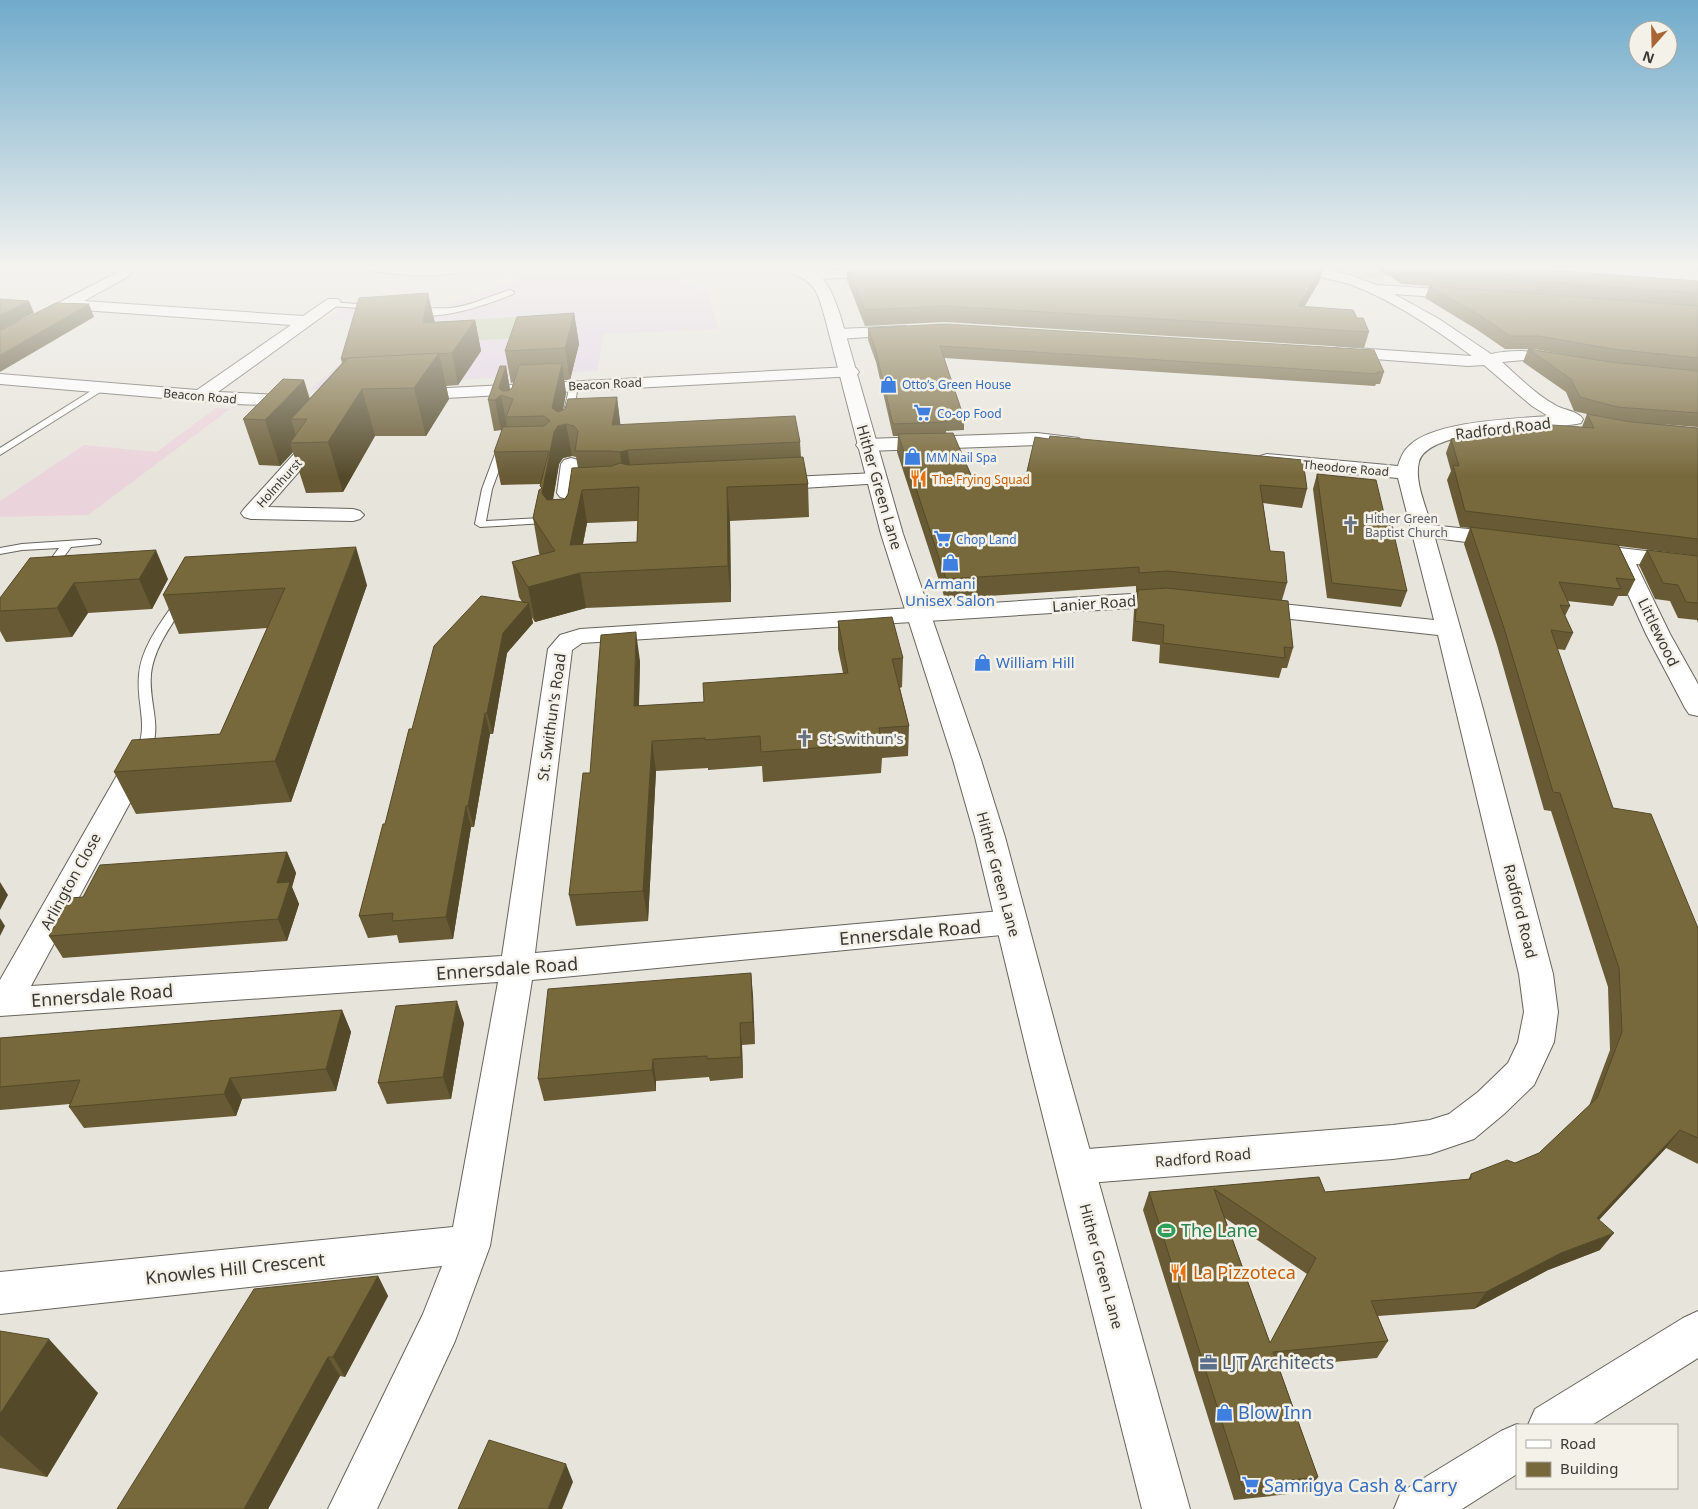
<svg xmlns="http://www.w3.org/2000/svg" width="1698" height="1509" viewBox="0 0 1698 1509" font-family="'Noto Sans',sans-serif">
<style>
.industrial{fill:#ebd3db}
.education{fill:#e4d4e7}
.green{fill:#c2ceaa}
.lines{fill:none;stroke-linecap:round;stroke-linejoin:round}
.service-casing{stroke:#67645c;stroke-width:2}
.minor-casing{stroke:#67645c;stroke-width:2}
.tertiary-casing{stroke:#67645c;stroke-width:2}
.service{fill:#fff;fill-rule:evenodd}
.minor{fill:#fff;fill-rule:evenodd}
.tertiary{fill:#fff;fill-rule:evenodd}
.wall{fill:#675a34;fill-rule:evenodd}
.shaded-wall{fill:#544a2a}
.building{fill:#78693c;stroke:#544a2a;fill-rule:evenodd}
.labels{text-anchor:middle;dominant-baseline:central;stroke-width:5;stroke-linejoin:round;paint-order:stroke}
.far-street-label{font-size:12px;fill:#3a3935;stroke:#f4f1e8}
.far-shop-label{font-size:12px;fill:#366cbe;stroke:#f4f1e8;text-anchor:start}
.far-food-label{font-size:12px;fill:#c56008;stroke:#f4f1e8;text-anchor:start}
.far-worship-label{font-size:12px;fill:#5b616d;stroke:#f4f1e8;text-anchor:start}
.street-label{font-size:15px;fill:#3a3935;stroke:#f4f1e8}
.shop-label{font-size:15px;fill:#366cbe;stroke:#f4f1e8}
.worship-label{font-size:15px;fill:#5b616d;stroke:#f4f1e8;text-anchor:start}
.near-street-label{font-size:18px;fill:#3a3935;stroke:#f4f1e8}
.near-leisure-label{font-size:18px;fill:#27864d;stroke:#f4f1e8;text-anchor:start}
.near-food-label{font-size:18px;fill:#c56008;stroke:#f4f1e8;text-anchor:start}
.near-service-label{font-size:18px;fill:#4e5e75;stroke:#f4f1e8;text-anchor:start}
.near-shop-label{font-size:18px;fill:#366cbe;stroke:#f4f1e8;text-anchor:start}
</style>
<rect width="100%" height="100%" fill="#e7e4db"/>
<path class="industrial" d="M216 408 230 409 88 515 0 517V501L84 445 157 452Z"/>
<path class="education" d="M555 266H643L707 291 718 329 604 334 597 371 309 390 389 325 329 319 359 298 441 308Z"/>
<g class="green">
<path d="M1320 266H1428L1372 279Z"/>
<path d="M1614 266H1698V272Z"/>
<path d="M561 314 560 336 462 341 467 320Z"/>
</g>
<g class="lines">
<defs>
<g id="service">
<path d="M1334 266H1343L1325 275 1318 273Z"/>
<path d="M510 290 514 292 513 294C492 303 431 325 411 311 417 307 440 309 450 308 472 306 489 296 510 290Z"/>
<path d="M327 302 374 305 378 307 374 309 330 306 326 304Z"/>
<path d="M574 382 578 385 573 416 568 419 563 416 570 385Z"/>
<path d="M102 384 105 385V389L0 455V448Z"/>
<path d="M503 443 508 446 492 489 486 521 541 518 545 519 546 521 545 523 480 527 475 524 482 489 498 446Z"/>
<path d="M96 539 100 540 101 542 100 544 71 547 52 573 48 574 42 571 59 548 22 550 0 554V548L22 544Z"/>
<path d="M181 597 187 601C173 623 154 647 151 674 148 704 165 730 147 758H137L135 755C150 726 136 705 139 675 141 647 162 621 177 599Z"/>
</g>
<g id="minor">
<path d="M359 266H466C453 283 386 273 366 270L361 269Z"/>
<path d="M945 266H964L962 269 944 275 810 279 805 278 803 275 805 272 810 271Z"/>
<path d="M1282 266H1311L1350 275 1377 285 1470 291 1473 294 1470 297 1465 299 1394 294 1439 319 1491 354C1519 348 1541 352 1569 358L1571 362 1569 366 1563 367 1524 360 1502 362C1519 377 1535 394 1555 405 1563 410 1578 411 1583 419L1581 423C1550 431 1428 426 1419 462 1414 481 1426 506 1431 525L1505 533 1513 535 1516 540 1513 545 1505 547 1435 538 1483 709 1553 974 1558 1012 1554 1042 1534 1085 1504 1114 1474 1139 1430 1154 1393 1159 1075 1184 1061 1179 1056 1167 1061 1155 1075 1150 1393 1125 1430 1120 1449 1114 1478 1092 1508 1063 1518 1042 1524 1012 1519 974 1438 635 1253 615 1245 613 1241 608 1245 603 1253 601 1434 620 1398 478 1267 466 1260 464 1257 460 1260 456 1267 454 1398 466C1400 459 1403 451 1409 446 1434 421 1513 419 1548 416L1532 406 1484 365 1468 366 1334 356 1332 352 1334 348 1340 347 1472 356C1435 329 1394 301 1352 285 1330 278 1306 275 1284 269Z"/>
<path d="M124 269 129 270 131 273 129 276 84 301 303 316 328 299H338L341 302 338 305 218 392 300 396 306 397 309 401 306 405 300 406 234 404 0 384V374L197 390 291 325 69 309 0 345V333Z"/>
<path d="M905 326 911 328 913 331 911 334 839 339 833 337 831 334 833 331 839 329Z"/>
<path d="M850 367 856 368 859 372 856 376 410 400 404 399 401 395 404 391 410 390Z"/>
<path d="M321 430 328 432 330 436 268 507 353 509 360 511 364 515 360 519 353 521 251 519 244 517 241 513 244 509 314 432Z"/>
<path d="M1037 433 1079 438 1082 442 1079 446 1072 448 1037 445 866 451 859 449 856 445 859 441 866 439Z"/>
<path d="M571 458 578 460 581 464 577 493 574 497 567 499 560 497 557 493 561 464 564 460Z"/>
<path d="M876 473 883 475 886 479 883 483 770 490 763 488 760 484 763 480 770 478Z"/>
<path d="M1585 544 1698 557V571L1636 564 1670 634 1698 684V716L1689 714 1685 708 1646 634 1613 561 1577 556 1574 551 1577 546Z"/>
<path d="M1163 592 1181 595 1185 600 1181 605 1173 607 1163 606 582 643 572 650 535 953 1012 910 1023 914 1028 922 1023 930 1012 934 532 980 490 1246 455 1341 377 1509H328L423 1314 442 1266 0 1314V1272L453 1227 498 982 0 1016V980L128 756 138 753 148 756 152 762 31 986 502 956 548 649 560 635 580 629Z"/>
<path d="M1698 1311V1358L1592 1425H1528L1535 1409 1683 1318Z"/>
<path d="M1517 1424 1520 1425H1517V1474L1462 1509H1394L1401 1492 1501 1431Z"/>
</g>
<path id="tertiary" d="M780 266C821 261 830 285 841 318L903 534 981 760 1005 837 1066 1065 1190 1509H1142L1030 1065 975 837 953 760 881 534 825 318C819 298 818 285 798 276 791 273 784 271 780 266Z"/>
</defs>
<use href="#service" class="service-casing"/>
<use href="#minor" class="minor-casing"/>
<use href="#tertiary" class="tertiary-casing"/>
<use href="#service" class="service"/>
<use href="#minor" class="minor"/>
<use href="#tertiary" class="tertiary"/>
</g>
<g class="wall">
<path d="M842 266H1311L1319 282 1304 307 1357 318 1369 332 1364 348 945 322 865 326 847 280V268H842Z"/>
<path d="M1379 266H1494L1698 293V306L1402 284 1378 269Z"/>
<path d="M1429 286 1698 306V427L1659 424 1698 428V556L1619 546 1635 580 1627 596H1618L1613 606 1567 601 1570 606 1565 616 1573 633 1565 650 1557 649 1613 808 1698 928V1164L1666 1148 1599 1220 1600 1250 1548 1270 1474 1309 1378 1316 1388 1341 1377 1358 1279 1367 1318 1477 1308 1492 1234 1500 1143 1210 1149 1192 1319 1177 1325 1192 1468 1180 1471 1174 1515 1163 1539 1153 1589 1106 1610 1050 1608 987 1551 811 1544 810 1497 645 1464 544 1470 528 1460 527 1447 480 1451 471 1446 453 1451 439 1582 427 1587 414 1574 411 1566 392 1523 362 1528 349H1505L1476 329 1425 298ZM1531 349H1534L1578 357ZM1225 1218 1307 1274 1270 1343Z"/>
<path d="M574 313 579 344 570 380H564L566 393 563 410 617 397 620 425 800 442 801 457 808 484 809 517 730 521 731 602 586 608 535 622 531 616 533 623 507 653 493 734H490L474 827H471L453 939 399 943 397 935 368 938 359 916 412 729 522 602 519 597 512 562 540 555 539 553 533 518 541 489V484L501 485 494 452 502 430 494 431 488 400 506 366 510 389 512 388 514 382 511 383 505 351ZM572 456 576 457 578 468 568 494 565 499 553 500 559 464 563 458ZM638 521 637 542 583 544 587 523Z"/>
<path d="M475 320 481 351 458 385 446 386 449 399 426 436H375L343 492 306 493 293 452 280 466 259 465 243 419 310 398 342 363 341 359 435 322Z"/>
<path d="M868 328 1384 372 1380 384H1376L1375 386 944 358 964 418V430L946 431V433L974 482 1025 480 1035 437 1307 489 1302 508 1263 503 1270 551 1287 583 1282 600 1293 648 1287 668H1282L1279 678 1159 663 1160 645 1132 641 1134 610 1137 592H1136V586L945 599 897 452 898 436H893L876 362 868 340Z"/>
<path d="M1317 474 1407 591 1401 607 1327 598 1313 489Z"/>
<path d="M1647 550 1698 556V623L1697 620 1678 618 1670 601 1655 599 1639 565Z"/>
<path d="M185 557 367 585 291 802 136 814 114 772 220 734 267 628 179 634 163 595Z"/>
<path d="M30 558 168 579 152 609 88 613 72 637 6 642 0 631V598Z"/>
<path d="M838 621 903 658 902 687 900 688 909 726 908 756 882 758 881 773 763 782 762 766 708 770V768L656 771 648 921 576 926 569 895 590 773 640 661 639 706 704 702 843 673 838 649Z"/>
<path d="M287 852 296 873 292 887 299 904 287 941 63 958 49 936 83 897Z"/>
<path d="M751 973 755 1044 742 1045 743 1078 710 1081 709 1077 656 1081V1091L544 1101 538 1079Z"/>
<path d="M342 1010 351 1032 336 1091 242 1099 236 1116 84 1128 69 1107 70 1104 0 1110V1038Z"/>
<path d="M464 1023 451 1099 387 1104 378 1083Z"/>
<path d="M378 1276 388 1296 345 1377 340 1376 268 1509H117Z"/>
<path d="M0 1331 98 1393 47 1477 0 1468Z"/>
</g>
<g class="shaded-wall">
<path d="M1323 267 1319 282 1295 322 1298 306Z"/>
<path d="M428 293 435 323H423Z"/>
<path d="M29 301 34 313 0 331V315Z"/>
<path d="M89 304 94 317 0 372V355Z"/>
<path d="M574 313 579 344 570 380 565 348Z"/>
<path d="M475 320 481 351 458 385 452 353Z"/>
<path d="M439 353 449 399 426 436 414 388Z"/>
<path d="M562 363 566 393 560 426 566 424 572 456 563 458 559 464 548 527 542 493 554 432 552 408Z"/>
<path d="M506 366 511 396 501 395 507 426 501 431 495 400Z"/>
<path d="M304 380 318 425 307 419H291L298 443H290L293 452 280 466 265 420Z"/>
<path d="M362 389 375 436 343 492 328 442Z"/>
<path d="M617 397 621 429 612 425Z"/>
<path d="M628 450 632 482 624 485 620 452Z"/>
<path d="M727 487 730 521 731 602 728 566Z"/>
<path d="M582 490 587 523 577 574 580 573 586 608 535 622 528 587 570 545Z"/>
<path d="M356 547 367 585 291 802 275 761Z"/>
<path d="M156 550 168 579 152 609 139 579Z"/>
<path d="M74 583 88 613 72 637 57 608Z"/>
<path d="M529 603 533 623 507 653 493 734 487 713 503 633Z"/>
<path d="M636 632 640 661 638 736 634 706Z"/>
<path d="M485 713 490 734 474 827 468 806Z"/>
<path d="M652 741 656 771 648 921 643 891Z"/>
<path d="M466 806 471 827 453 939 446 917Z"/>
<path d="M287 852 296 873 292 887 299 904 287 941 278 919 277 883Z"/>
<path d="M0 882 8 895 0 910Z"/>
<path d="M0 918 5 926 0 936Z"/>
<path d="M751 973 753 995 755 1044 753 1022Z"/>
<path d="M457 1001 464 1023 451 1099 443 1077Z"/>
<path d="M342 1010 351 1032 336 1091 326 1069Z"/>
<path d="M740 1023 742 1045 743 1078 741 1057Z"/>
<path d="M653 1059 656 1081V1091L652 1070Z"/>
<path d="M230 1078 242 1099 236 1116 224 1094Z"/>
<path d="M1680 1130 1666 1148 1584 1236 1597 1218Z"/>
<path d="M1614 1233 1600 1250 1548 1270 1474 1309 1486 1292 1561 1253Z"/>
<path d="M378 1276 388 1296 345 1377 333 1357Z"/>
<path d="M49 1339 98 1393 47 1477 0 1435V1414Z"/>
<path d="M328 1357 340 1376 268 1509H244Z"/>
<path d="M566 1464 573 1482 562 1509H548Z"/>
</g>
<g class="building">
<path d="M847 266H1311L1323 267 1298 306 1353 310 1357 318H1363L1369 332 946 306 865 310Z"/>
<path d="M1395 266H1494L1698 281V293L1405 272Z"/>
<path d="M1429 286 1698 306V358L1612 349 1539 336H1510L1481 316Z"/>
<path d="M428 293 423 323 475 320 452 353 341 359 359 298Z"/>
<path d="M0 299 29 301 0 315Z"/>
<path d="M56 303 89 304 0 355V331Z"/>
<path d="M574 313 565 348 505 351 517 317Z"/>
<path d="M946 324 1374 350 1384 372H1377L1378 374 940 346 964 418H945L946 422 893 424 876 351 868 328Z"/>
<path d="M1528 349 1610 362 1698 371V413L1617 407 1580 397 1571 379Z"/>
<path d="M439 353 414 388 362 389 328 442 290 443 307 419H291L348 358Z"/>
<path d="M562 363 552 408 558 412 565 409 568 399 617 397 612 425 795 416 800 442 628 450 620 452 612 451H575L578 431 574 426 566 424 558 426 554 432 542 493 547 500 565 499 568 494 572 468 612 466 620 463 628 465 803 457 808 484 727 487 728 566 580 573 528 587 512 562 555 551 533 518 539 490 542 488 540 486 549 451 494 452 503 427 544 426 550 421 544 416 506 417 513 399 501 395 495 400H488L500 366H506L499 388 502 391H508L512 388 519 365ZM639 487 637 542 570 545 582 490Z"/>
<path d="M283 379 304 380 265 420 243 419Z"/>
<path d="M1587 414 1631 422 1698 428V539L1465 511 1453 465 1459 466 1451 439 1538 424 1594 428Z"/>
<path d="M953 433 974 482 1025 480 1035 437 1049 439 1050 436 1303 460 1307 489 1260 485 1270 551 1284 552 1287 583 1167 571 1139 573V567L946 579 898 434Z"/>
<path d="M1317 474 1376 480 1387 526H1392L1407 591 1332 583Z"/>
<path d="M1470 527 1618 545 1635 580 1616 578 1621 589 1559 582 1570 606 1560 605 1573 633 1551 630 1613 808 1651 814 1698 928V1138L1680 1130 1597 1218 1614 1233 1561 1253 1486 1292 1371 1301 1388 1341 1273 1352 1318 1477 1242 1485 1149 1192 1319 1177 1325 1192 1471 1179V1174L1507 1160 1515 1163 1539 1153 1597 1098 1622 1032 1619 968 1560 793 1553 792 1504 628ZM1214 1189 1316 1258 1270 1343Z"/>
<path d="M356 547 275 761 114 772 132 740 220 734 285 588 163 595 185 557Z"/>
<path d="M156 550 139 579 74 583 57 608 0 611V598L30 558Z"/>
<path d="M1647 550 1698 556V603L1686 602 1678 585 1663 583Z"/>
<path d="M1167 588 1288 601 1293 648 1284 647 1285 658 1163 643 1164 625 1135 621 1138 590Z"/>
<path d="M481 596 529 603 503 633 487 713H485L468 806H466L446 917 392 921 393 913 359 916 383 824H385L409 729H412L434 646Z"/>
<path d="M892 617 903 658 892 659 909 726 879 728 882 743 761 752 760 736 705 740V738L652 741 643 891 569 895 583 773H590L601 635 636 632 634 706 704 702 703 683 848 673 838 621Z"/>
<path d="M287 852 277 883 290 882 278 919 49 936 70 898 83 897 100 865Z"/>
<path d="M751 973 753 1022 740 1023 741 1057 707 1059V1056L653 1059 652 1070 538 1079 548 989Z"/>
<path d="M457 1001 443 1077 378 1083 396 1006Z"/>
<path d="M342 1010 326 1069 230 1078 224 1094 69 1107 80 1080 0 1087V1038Z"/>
<path d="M378 1276 333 1357H328L244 1509H117L254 1289Z"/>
<path d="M0 1331 49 1339 0 1414Z"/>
<path d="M489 1440 566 1464 548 1509H458Z"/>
</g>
<linearGradient id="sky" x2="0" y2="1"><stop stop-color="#70abcb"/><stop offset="0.56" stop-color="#f4f3ef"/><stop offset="1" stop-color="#f4f3ef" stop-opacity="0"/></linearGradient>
<rect width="1698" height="477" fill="url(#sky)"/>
<defs>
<symbol id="shop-bare" viewBox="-9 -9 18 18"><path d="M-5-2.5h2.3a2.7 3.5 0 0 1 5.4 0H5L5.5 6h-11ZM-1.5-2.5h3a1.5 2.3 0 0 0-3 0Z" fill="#3f7fe0" stroke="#f4f1e8" stroke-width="2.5" paint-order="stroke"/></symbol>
<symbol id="supermarket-bare" viewBox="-9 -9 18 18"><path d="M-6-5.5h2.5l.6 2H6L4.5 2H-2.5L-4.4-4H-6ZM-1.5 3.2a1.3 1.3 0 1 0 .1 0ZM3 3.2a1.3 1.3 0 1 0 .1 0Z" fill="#3f7fe0" stroke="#f4f1e8" stroke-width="2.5" paint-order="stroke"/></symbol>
<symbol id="restaurant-bare" viewBox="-9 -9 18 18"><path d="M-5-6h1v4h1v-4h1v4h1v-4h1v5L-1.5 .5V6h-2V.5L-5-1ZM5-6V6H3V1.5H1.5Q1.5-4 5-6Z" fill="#e8710a" stroke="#f4f1e8" stroke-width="2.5" paint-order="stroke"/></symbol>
<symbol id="church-bare" viewBox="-9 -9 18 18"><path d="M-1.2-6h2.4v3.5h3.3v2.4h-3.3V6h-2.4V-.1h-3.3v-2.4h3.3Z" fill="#6b7280" stroke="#f4f1e8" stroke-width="2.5" paint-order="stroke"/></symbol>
<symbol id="stadium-bare" viewBox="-9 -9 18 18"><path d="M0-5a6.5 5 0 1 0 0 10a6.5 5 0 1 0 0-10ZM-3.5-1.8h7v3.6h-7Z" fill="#2e9e5b" stroke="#f4f1e8" stroke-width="2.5" paint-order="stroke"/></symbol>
<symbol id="office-bare" viewBox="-9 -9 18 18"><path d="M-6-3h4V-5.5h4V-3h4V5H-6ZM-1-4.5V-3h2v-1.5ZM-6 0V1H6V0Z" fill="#5c6f8a" stroke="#f4f1e8" stroke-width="2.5" paint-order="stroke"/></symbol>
</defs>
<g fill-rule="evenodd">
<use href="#shop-bare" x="876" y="372" width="25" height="25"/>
<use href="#supermarket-bare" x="910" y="400" width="25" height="25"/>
<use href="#shop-bare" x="900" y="444" width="25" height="25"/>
<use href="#restaurant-bare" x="906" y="466" width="25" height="25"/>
<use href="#church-bare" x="1338" y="512" width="25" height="25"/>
<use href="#supermarket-bare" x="930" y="526" width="25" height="25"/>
<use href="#shop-bare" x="938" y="550" width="25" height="25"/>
<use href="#shop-bare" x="970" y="650" width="25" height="25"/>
<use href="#church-bare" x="792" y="726" width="25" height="25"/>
<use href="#stadium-bare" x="1154" y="1218" width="25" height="25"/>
<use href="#restaurant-bare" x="1166" y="1260" width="25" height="25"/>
<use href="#office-bare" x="1196" y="1350" width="25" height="25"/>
<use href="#shop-bare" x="1212" y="1400" width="25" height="25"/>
<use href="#supermarket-bare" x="1238" y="1472" width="25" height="25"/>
</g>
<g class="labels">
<g class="far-street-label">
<text transform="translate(605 384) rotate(-3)">Beacon Road</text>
<text transform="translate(200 396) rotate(5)">Beacon Road</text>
<text transform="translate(1346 468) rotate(5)">Theodore Road</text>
<text transform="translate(279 483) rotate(-48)">Holmhurst</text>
</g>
<g class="far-shop-label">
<text x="902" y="384">Otto’s Green House</text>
<text x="937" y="413">Co-op Food</text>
<text x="926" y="457">MM Nail Spa</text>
<text x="956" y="539">Chop Land</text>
</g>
<g class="far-food-label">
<text x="932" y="479">The Frying Squad</text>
</g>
<g class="far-worship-label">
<text x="1365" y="518">Hither Green<tspan x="1365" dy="14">Baptist Church</tspan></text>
</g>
<g class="street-label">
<text transform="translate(1503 428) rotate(-7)">Radford Road</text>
<text transform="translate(880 487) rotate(74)">Hither Green Lane</text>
<text transform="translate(1094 603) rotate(-4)">Lanier Road</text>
<text transform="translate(1659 632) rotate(64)">Littlewood</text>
<text transform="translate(551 717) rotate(-82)">St. Swithun's Road</text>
<text transform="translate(999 874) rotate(75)">Hither Green Lane</text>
<text transform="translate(70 881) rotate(-61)">Arlington Close</text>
<text transform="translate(1521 911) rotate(76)">Radford Road</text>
<text transform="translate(1203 1157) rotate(-5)">Radford Road</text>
<text transform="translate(1102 1266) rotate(75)">Hither Green Lane</text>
</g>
<g class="shop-label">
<text x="950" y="583">Armani<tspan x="950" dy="17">Unisex Salon</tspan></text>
<text x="996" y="662" text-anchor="start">William Hill</text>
</g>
<g class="worship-label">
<text x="819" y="738">St Swithun's</text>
</g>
<g class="near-street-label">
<text transform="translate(910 932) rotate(-5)">Ennersdale Road</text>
<text transform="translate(507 968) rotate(-4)">Ennersdale Road</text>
<text transform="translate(102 995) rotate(-4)">Ennersdale Road</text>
<text transform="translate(235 1268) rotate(-6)">Knowles Hill Crescent</text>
</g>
<g class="near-leisure-label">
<text x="1181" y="1230">The Lane</text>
</g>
<g class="near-food-label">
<text x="1193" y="1272">La Pizzoteca</text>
</g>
<g class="near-service-label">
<text x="1222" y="1362">LJT Architects</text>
</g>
<g class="near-shop-label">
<text x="1238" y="1412">Blow Inn</text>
<text x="1264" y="1485">Samrigya Cash &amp; Carry</text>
</g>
</g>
<rect x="1516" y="1424" width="162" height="65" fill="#f4f1e8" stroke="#aaa7a0"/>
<rect x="1526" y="1440" width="25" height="8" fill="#ffffff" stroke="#aaa7a0"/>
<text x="1560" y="1449" font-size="15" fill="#3a3935">Road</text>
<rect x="1526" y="1462" width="25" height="15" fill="#78693c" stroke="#aaa7a0"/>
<text x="1560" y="1474" font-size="15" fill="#3a3935">Building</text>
<g transform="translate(1653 45) rotate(200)"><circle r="24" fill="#f4f1e8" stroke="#aaa7a0"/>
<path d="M0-4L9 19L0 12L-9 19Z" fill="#a86533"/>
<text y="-8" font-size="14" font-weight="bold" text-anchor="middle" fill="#3a3935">N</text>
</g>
</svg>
